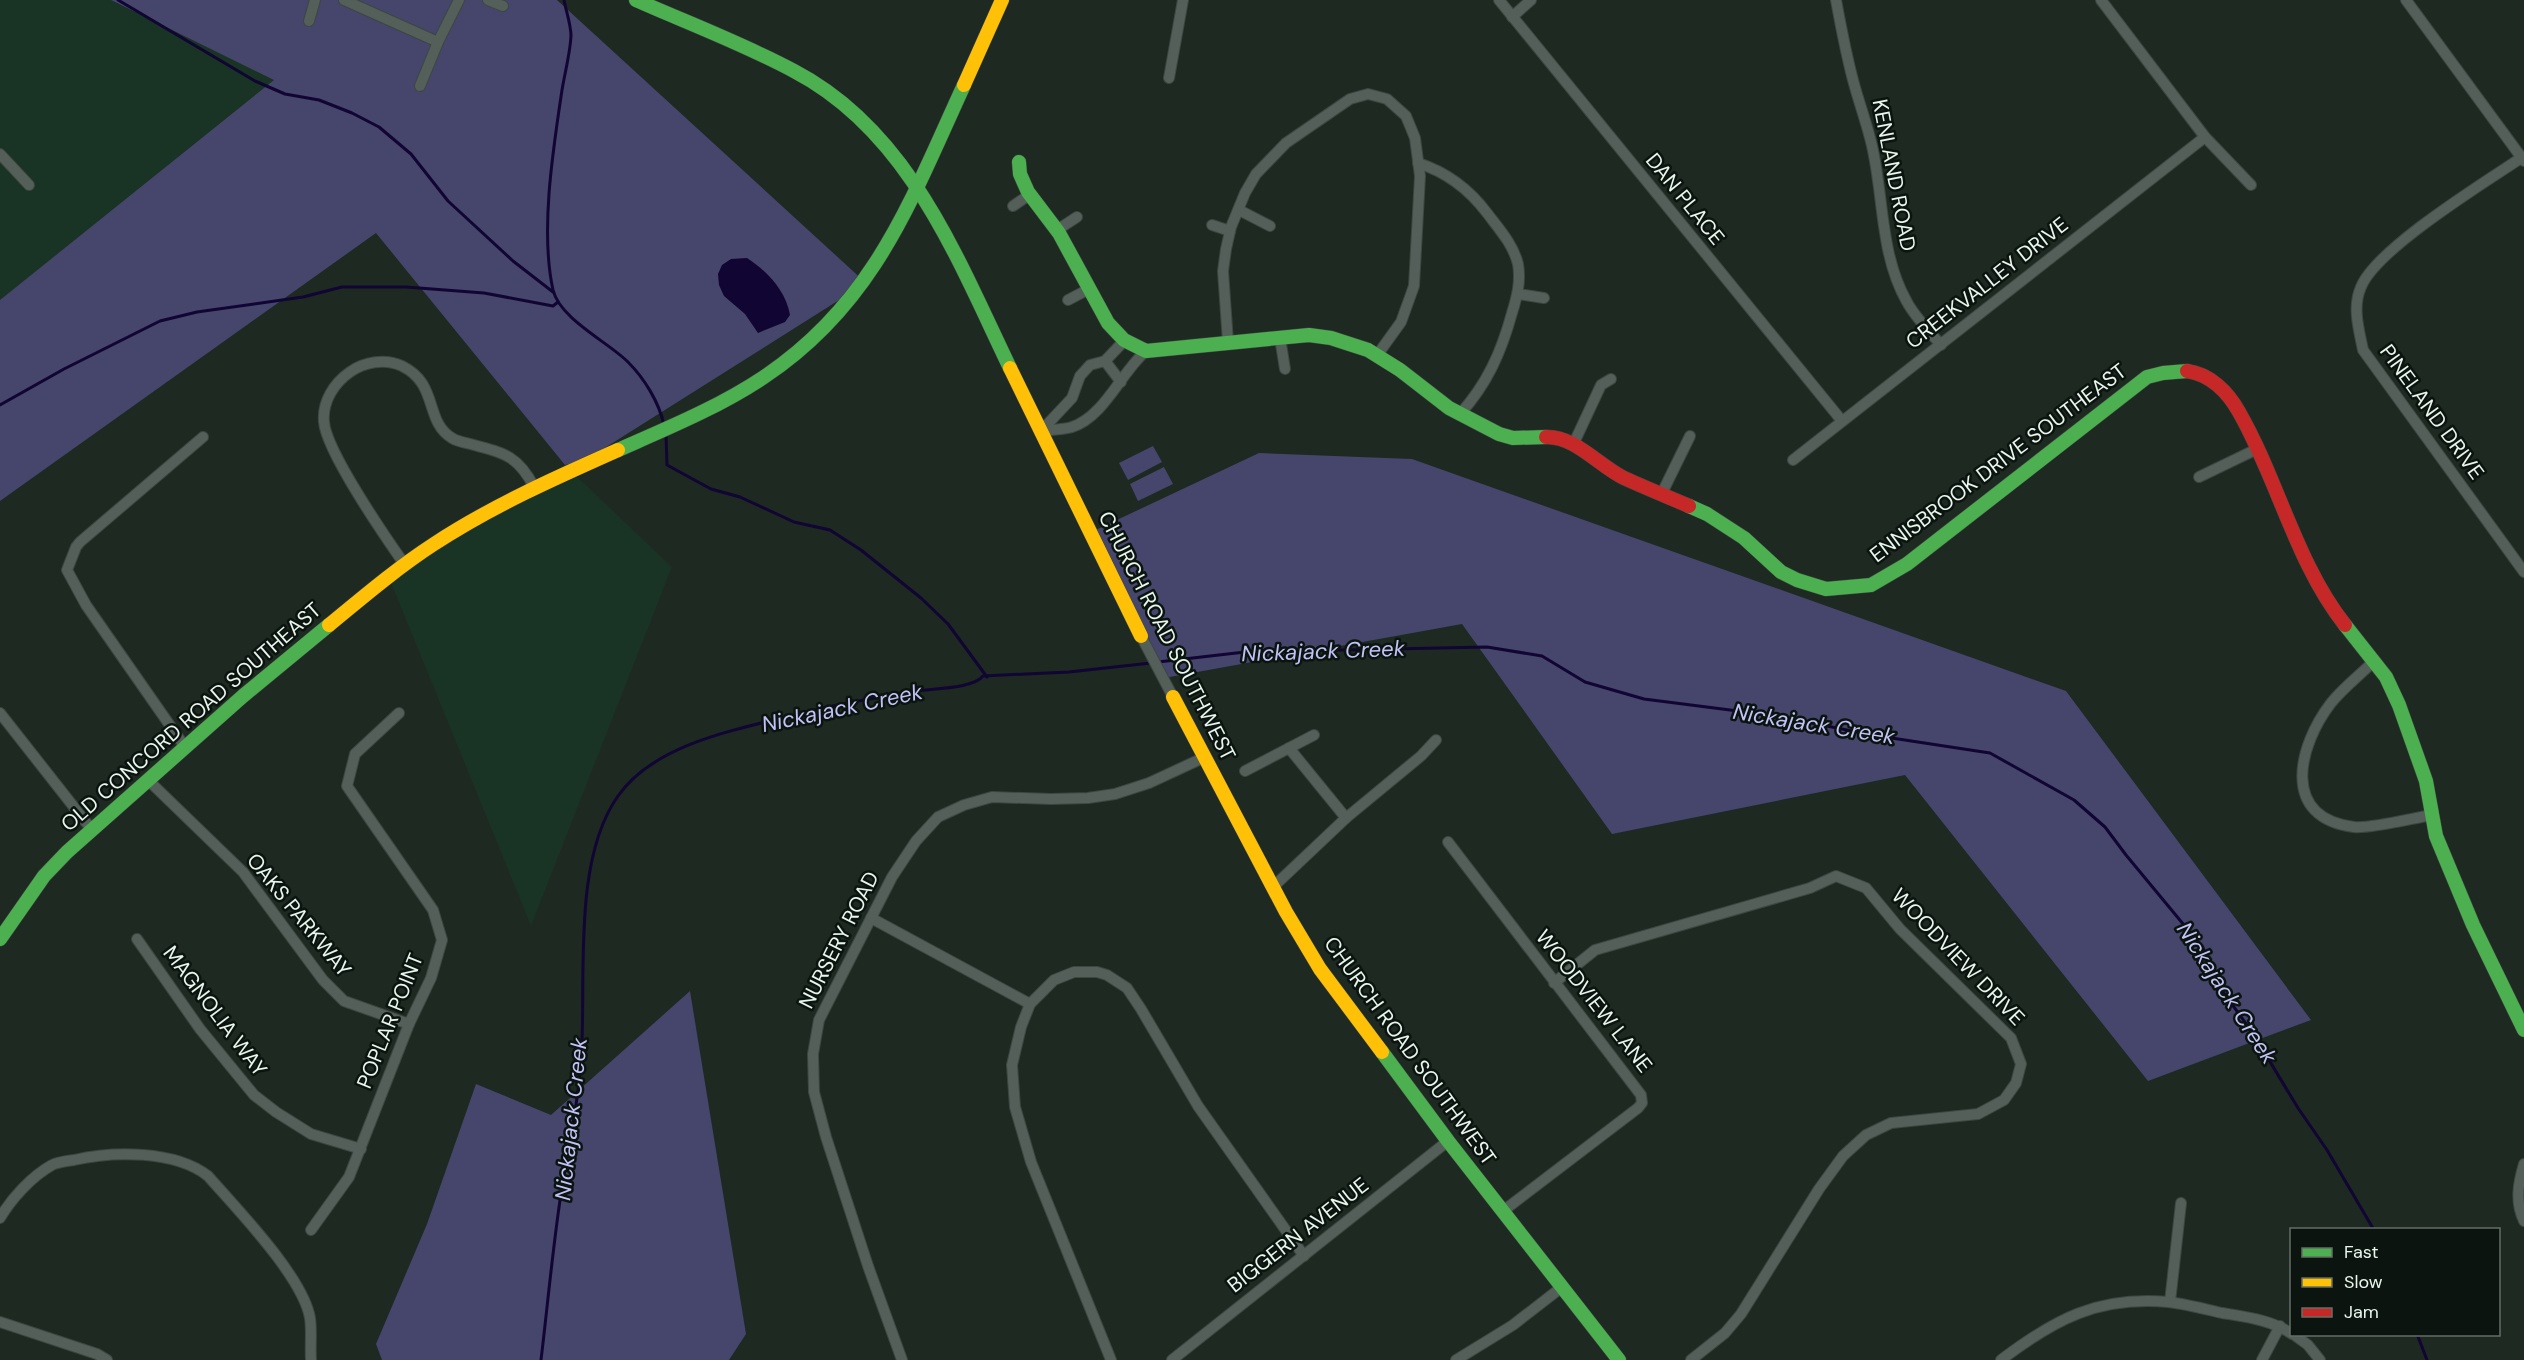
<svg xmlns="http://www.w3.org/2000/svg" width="2524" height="1360" viewBox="0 0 2524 1360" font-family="'DM Sans',sans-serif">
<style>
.built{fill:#193324}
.green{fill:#46456c}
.water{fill:#110534}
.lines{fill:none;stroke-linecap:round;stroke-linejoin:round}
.stream{stroke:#110534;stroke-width:3}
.street-casing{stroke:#3d4741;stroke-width:12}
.fast-casing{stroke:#3d4741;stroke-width:15}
.slow-casing{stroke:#3d4741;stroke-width:15}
.jam-casing{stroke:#3d4741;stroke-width:15}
.street{stroke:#555f59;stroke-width:10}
.fast{stroke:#4caf50;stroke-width:14}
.slow{stroke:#ffc107;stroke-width:14}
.jam{stroke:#c62828;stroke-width:14}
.labels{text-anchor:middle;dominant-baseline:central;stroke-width:5;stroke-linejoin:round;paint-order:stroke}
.street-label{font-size:21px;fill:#e9f6ed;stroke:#0b140e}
.water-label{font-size:22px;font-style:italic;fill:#c3c2f8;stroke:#0b140e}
</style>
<rect width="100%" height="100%" fill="#1e2922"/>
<g class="built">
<path d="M0 0H111L275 80 0 300Z"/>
<path d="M565 465 672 567 531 926 389 578Z"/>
</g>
<g class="green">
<path d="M111 0H557L866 283 584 461 565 465 376 233 0 501V300L274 80Z"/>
<path d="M1153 446 1162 462 1128 480 1119 463Z"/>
<path d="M1259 453 1412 459 2066 691 2311 1020 2148 1081 1905 775 1612 834 1462 624 1164 678 1085 535Z"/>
<path d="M1164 467 1173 484 1138 501 1130 484Z"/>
<path d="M690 991 746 1334 729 1360H382L376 1344 427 1224 476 1084 551 1115Z"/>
</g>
<path class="water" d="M747 258C767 271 786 291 790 315L785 322 758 333 745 314 724 296 719 285 718 274 722 265 731 259Z"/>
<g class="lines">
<g class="stream">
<path d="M118 0 255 81 285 94 319 100 352 113 379 127 411 154 448 201 513 261 553 292"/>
<path d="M564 0C566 11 571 25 571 36 570 54 565 72 562 90 553 150 540 231 553 290 560 319 608 342 628 362 644 378 659 402 664 425"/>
<path d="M0 405 64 369 160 321 197 312 303 297 342 287H406L484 293 553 306 558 302"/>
<path d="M666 434 667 465 711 489 740 497 794 522 830 530 861 550 921 598 948 624 987 677"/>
<path d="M1158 662 1245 652 1487 647 1542 656 1585 682 1644 699 1777 716 1872 735 1990 753 2074 800 2105 827 2126 855 2203 948 2221 989 2252 1032 2298 1108 2327 1150 2374 1230"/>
<path d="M2417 1334 2427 1360"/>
<path d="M541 1360C548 1302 553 1244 562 1187 569 1145 578 1104 581 1062 587 985 571 862 618 796 655 743 739 729 799 714 835 704 872 699 909 692 927 688 972 690 983 676L1069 672 1151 663"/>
</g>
<defs>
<g id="street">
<path d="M344 0 438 42"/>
<path d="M488 0 503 6"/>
<path d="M1499 0 1842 421"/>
<path d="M1836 0C1841 27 1846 54 1853 80 1859 103 1867 124 1872 146 1884 198 1880 255 1907 302 1915 317 1929 331 1941 345"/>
<path d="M2101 0 2205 137 2251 185"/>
<path d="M2406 0 2524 161"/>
<path d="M1512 17 1531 0"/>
<path d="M309 21 315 0"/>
<path d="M1169 78 1183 0"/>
<path d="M420 86 438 42 459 0"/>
<path d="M0 154 29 185"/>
<path d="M2521 158C2484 183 2376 249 2361 287 2352 307 2359 330 2363 350L2524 572"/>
<path d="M1418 163C1446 172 1469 189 1487 213 1499 229 1513 244 1518 264 1521 281 1517 297 1512 313 1501 353 1487 384 1460 414"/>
<path d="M1013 206 1029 195"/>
<path d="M1239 210 1270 226"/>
<path d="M1212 225 1230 231"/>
<path d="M1057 230 1077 217"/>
<path d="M1518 294 1544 298"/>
<path d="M1068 300 1089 289"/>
<path d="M1280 338 1285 369"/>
<path d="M1228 342 1223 271 1226 249 1231 227 1245 193 1256 174 1286 143 1350 99 1368 94 1387 99 1406 116 1415 138 1420 176 1414 286 1401 322 1378 354"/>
<path d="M1105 361 1121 382"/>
<path d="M1041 431 1072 398 1080 376 1090 365 1105 361 1124 341"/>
<path d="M1040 432C1051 429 1063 430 1072 427 1104 417 1122 371 1146 351"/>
<path d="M1573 445 1601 385 1611 379"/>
<path d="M1793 460 2205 137"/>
<path d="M2199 477 2257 449"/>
<path d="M1662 493 1690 436"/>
<path d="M405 565C386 538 326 451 324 422 322 402 334 383 350 372 364 362 385 358 402 366 439 384 424 421 452 438 458 442 467 443 474 445 505 453 519 457 534 487"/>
<path d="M1141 636 1173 697"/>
<path d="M2374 661C2360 675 2343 688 2331 703 2298 746 2280 818 2354 827 2371 829 2413 818 2432 815"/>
<path d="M0 713 92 830"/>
<path d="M185 747 86 605 67 570 76 547 80 542 203 437"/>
<path d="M1289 748 1346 818"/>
<path d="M1245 771 1314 735"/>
<path d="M148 780 243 872 323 980 344 1001 409 1024"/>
<path d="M1448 842 1641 1095 1642 1103 1638 1108 1503 1211"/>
<path d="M1273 887 1346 818 1421 756 1436 740"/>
<path d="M871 918 1030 1004"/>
<path d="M137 939 200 1029 254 1095 276 1112 311 1134 361 1149"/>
<path d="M1554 983 1595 950 1810 888 1836 876 1866 888 1900 929 2011 1038 2021 1064 2016 1083 2004 1100 1978 1114 1891 1123 1866 1135 1843 1156 1819 1189 1741 1314 1725 1333 1691 1360"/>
<path d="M2524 1164C2518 1184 2515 1202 2524 1221"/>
<path d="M0 1218C11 1199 32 1176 52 1165 58 1162 67 1161 74 1160 113 1151 175 1150 208 1176 237 1209 303 1277 310 1318 312 1332 310 1346 311 1360"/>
<path d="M311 1230 349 1177 409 1024 431 978 442 940 433 910 347 786 355 754 399 713"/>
<path d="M2170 1302 2181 1203"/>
<path d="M0 1322 97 1354 107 1360"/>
<path d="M2293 1334 2308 1345 2320 1360"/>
<path d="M902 1360 868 1266 826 1137 814 1092 813 1054 819 1020 892 877 916 841 938 817 964 805 992 797 1051 799 1088 798 1115 794 1149 783 1205 757"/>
<path d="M1111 1360 1031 1162 1015 1107 1012 1065 1021 1027 1030 1004 1054 980 1074 972H1097L1107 975 1127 988 1141 1009 1198 1106 1304 1256"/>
<path d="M1172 1360 1448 1141"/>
<path d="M1456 1360 1513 1325 1562 1287"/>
<path d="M2001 1360C2055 1319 2098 1296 2168 1302 2186 1304 2205 1309 2222 1313 2246 1317 2272 1320 2292 1334"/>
<path d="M2262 1360 2280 1326"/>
</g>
<g id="fast">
<path d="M636 0C688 23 744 44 794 71 909 131 957 258 1010 368"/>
<path d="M1019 162 1020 174 1028 192 1059 233 1108 323 1124 340 1146 351 1309 335 1331 338 1368 350 1400 370 1449 408 1499 434 1513 438 1546 437"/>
<path d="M618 450C668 428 719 407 764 377 875 303 911 200 964 85"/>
<path d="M1689 506 1707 514 1744 538 1781 572 1797 580 1826 589 1871 585 1907 564 2147 377 2163 373 2187 371"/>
<path d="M2345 625 2386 677 2399 705 2426 781 2436 836 2473 925 2524 1030"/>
<path d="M0 939 44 876 67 852 243 696 329 625"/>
<path d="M1382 1052 1448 1141 1619 1360"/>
</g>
<g id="slow">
<path d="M964 85 1002 0"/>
<path d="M1010 368 1141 636"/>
<path d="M329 625C363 597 397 568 434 544 492 506 555 478 618 450"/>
<path d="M1173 697 1286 912 1320 969 1382 1052"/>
</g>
<g id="jam">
<path d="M2187 371C2210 374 2228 392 2239 412 2278 480 2296 563 2345 625"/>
<path d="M1546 437C1575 436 1599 466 1624 478 1646 488 1668 497 1689 506"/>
</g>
</defs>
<use href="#street" class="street-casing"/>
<use href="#fast" class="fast-casing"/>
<use href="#slow" class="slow-casing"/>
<use href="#jam" class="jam-casing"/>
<use href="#street" class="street"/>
<use href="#fast" class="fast"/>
<use href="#slow" class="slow"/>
<use href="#jam" class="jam"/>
</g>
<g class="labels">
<g class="street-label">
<text transform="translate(1894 175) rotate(79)">KENLAND ROAD</text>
<text transform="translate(1685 199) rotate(51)">DAN PLACE</text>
<text transform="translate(1987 283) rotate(-38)">CREEKVALLEY DRIVE</text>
<text transform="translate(2432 412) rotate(54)">PINELAND DRIVE</text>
<text transform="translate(1998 463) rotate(-37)">ENNISBROOK DRIVE SOUTHEAST</text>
<text transform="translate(1167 636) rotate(63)">CHURCH ROAD SOUTHWEST</text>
<text transform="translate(191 717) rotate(-41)">OLD CONCORD ROAD SOUTHEAST</text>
<text transform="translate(299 915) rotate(51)">OAKS PARKWAY</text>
<text transform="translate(839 940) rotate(-63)">NURSERY ROAD</text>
<text transform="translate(1958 957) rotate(46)">WOODVIEW DRIVE</text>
<text transform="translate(1594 1001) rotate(52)">WOODVIEW LANE</text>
<text transform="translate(215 1011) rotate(53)">MAGNOLIA WAY</text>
<text transform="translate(390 1021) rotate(-68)">POPLAR POINT</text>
<text transform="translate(1410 1051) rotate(54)">CHURCH ROAD SOUTHWEST</text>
<text transform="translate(1298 1235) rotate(-38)">BIGGERN AVENUE</text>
</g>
<g class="water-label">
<text transform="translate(1323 651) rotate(-2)">Nickajack Creek</text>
<text transform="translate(842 708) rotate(-12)">Nickajack Creek</text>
<text transform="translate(1814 724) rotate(9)">Nickajack Creek</text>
<text transform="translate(2227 993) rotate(57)">Nickajack Creek</text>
<text transform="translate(571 1119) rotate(-84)">Nickajack Creek</text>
</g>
</g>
<rect x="2290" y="1228" width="210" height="108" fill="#0b140e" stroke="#646e67" stroke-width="1.5"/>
<rect x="2302" y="1248" width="30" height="9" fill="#4caf50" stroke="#646e67" stroke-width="1.5"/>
<text x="2344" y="1258" font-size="18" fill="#e9f6ed">Fast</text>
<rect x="2302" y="1278" width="30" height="9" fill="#ffc107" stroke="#646e67" stroke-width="1.5"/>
<text x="2344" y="1288" font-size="18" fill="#e9f6ed">Slow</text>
<rect x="2302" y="1308" width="30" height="9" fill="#c62828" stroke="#646e67" stroke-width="1.5"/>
<text x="2344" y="1318" font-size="18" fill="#e9f6ed">Jam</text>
</svg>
